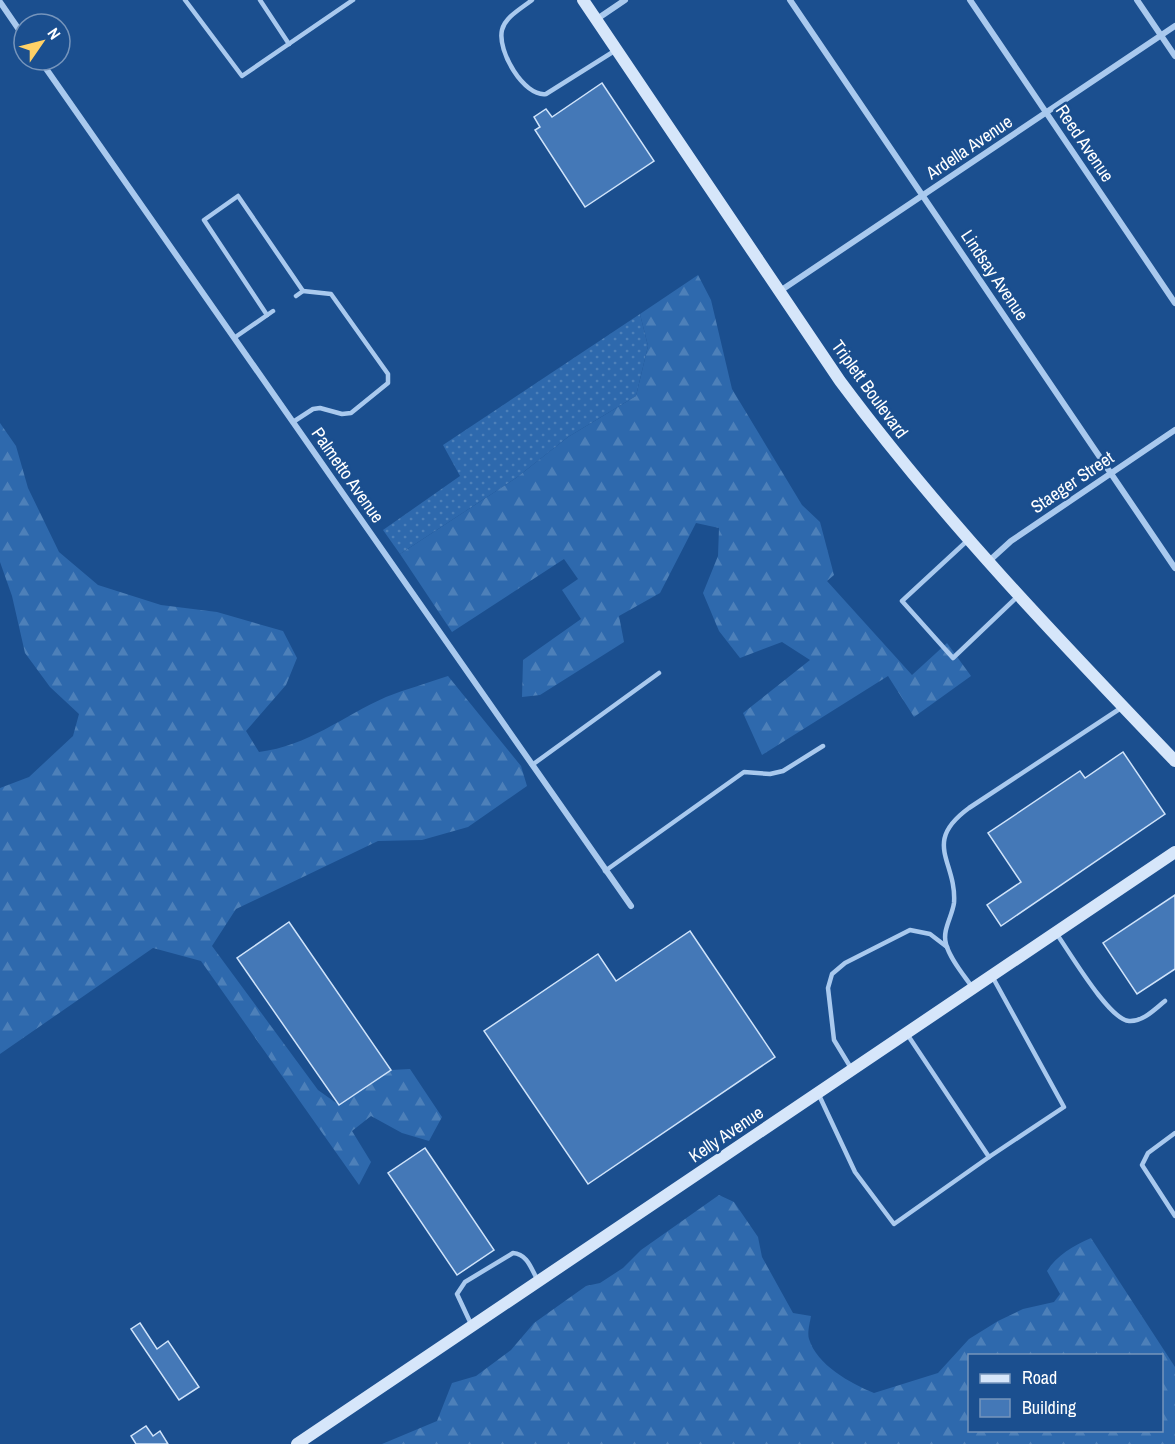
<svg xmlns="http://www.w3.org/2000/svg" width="1175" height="1444" viewBox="0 0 1175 1444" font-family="'Archivo Narrow',sans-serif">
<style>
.grass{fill:url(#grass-dots)}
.forest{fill:url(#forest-firs);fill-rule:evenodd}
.building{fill:#4478b7;stroke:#cfe3fa;stroke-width:1.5}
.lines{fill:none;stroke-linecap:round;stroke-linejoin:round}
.lane{stroke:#a9c9ee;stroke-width:4.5}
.street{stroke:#a9c9ee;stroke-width:6}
.secondary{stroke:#d6e6fa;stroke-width:12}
.labels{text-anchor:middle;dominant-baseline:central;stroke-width:5;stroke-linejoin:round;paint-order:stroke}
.street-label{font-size:18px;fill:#fff;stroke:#1b4f8f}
</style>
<defs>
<pattern id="grass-dots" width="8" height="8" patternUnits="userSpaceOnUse" patternTransform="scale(1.5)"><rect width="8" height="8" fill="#2e69ad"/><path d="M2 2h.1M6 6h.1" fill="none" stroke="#4d80b9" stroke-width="1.8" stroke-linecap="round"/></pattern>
<pattern id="forest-firs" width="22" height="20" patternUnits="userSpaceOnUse" patternTransform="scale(1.5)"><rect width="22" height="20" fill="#2e69ad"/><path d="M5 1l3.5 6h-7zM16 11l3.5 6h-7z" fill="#4d80b9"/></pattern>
</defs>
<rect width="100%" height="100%" fill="#1b4f8f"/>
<path class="grass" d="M640 314 648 346 636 396 568 437 516 478 400 554 383 530 460 476 443 445Z"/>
<g class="forest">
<path d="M698 275 711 300 732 389 802 505 820 522 834 575 827 581 912 675 947 643 971 676 914 717 888 676 762 755 743 713 810 660 782 642 740 658 719 631 703 593 718 556 719 528 696 523 660 593 619 616 624 642 540 695 522 697 523 660 581 619 562 590 578 579 564 559 452 632 400 554 516 478 568 437 636 396 648 346 640 314Z"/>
<path d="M0 423 16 446 28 488 59 552 98 585 161 605 217 612 283 631 297 658 286 685 246 731 259 752C308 746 343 716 386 697 406 689 428 683 448 676L521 766 527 786 468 827 422 840 378 841 236 909 212 946 318 1090 339 1105 391 1070 410 1069 442 1117 429 1141 402 1133 371 1116 352 1131 371 1162 359 1185 201 961 153 948 0 1054V788L29 777 73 736 79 714 50 687 25 653 12 596 0 562Z"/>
<path d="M719 1195 734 1202 758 1237 762 1257 793 1313 811 1316C810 1322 807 1333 809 1339 817 1365 850 1383 874 1393L938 1373 969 1339 998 1321 1023 1309 1054 1302 1060 1294 1047 1271C1057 1255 1073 1246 1091 1238L1175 1367V1444H382L437 1421 452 1383 476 1376 511 1350 534 1323 586 1286 600 1283 623 1268 641 1250ZM970 1356H1162V1430H970Z"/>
</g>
<g class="building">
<path d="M602 83 654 161 585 207 535 130 540 127 534 117 546 109 552 117Z"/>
<path d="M1123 752 1165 814 1001 926 987 905 1021 882 988 833 1080 771 1085 778Z"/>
<path d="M1175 895V969L1137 994 1103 943Z"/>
<path d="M289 922 391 1070 339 1105 237 958Z"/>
<path d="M690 931 775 1057 588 1184 484 1031 598 954 616 981Z"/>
<path d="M425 1148 494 1250 457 1275 388 1173Z"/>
<path d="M140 1323 157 1349 168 1341 199 1387 179 1400 131 1329Z"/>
<path d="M146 1426 153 1436 160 1431 168 1444H136L131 1436Z"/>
</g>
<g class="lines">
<g class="lane">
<path d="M185 0 242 76 353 0"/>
<path d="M260 0 289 44"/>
<path d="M532 0C522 8 505 17 502 30 497 51 524 97 546 94L616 50"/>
<path d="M267 315 204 220 238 196 303 291 296 296"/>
<path d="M234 338 273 311"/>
<path d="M293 422 313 409 320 408 342 414 351 413 388 383V374L331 294 303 291"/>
<path d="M968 540 902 601 953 658 1017 597"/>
<path d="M532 765 659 673"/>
<path d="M605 871 744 772 770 774 783 771 823 746"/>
<path d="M1056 933C1069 951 1109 1020 1129 1021 1143 1022 1155 1009 1165 1001"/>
<path d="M972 987C963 974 950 959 946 944 942 930 952 917 954 903 957 861 921 843 969 808L1121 708"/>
<path d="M851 1068 834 1040 828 988 832 974 845 963 910 930 930 934 947 947"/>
<path d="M818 1093 855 1172 894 1224 989 1157 907 1034"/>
<path d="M1175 1133 1148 1153 1142 1165 1175 1216"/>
<path d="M989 1157 1064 1107 992 976"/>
<path d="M471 1324 457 1294 465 1282 513 1253C527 1254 531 1268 537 1279"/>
</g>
<g class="street">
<path d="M790 0 1175 568"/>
<path d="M970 0 1175 303"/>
<path d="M1137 0 1175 56"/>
<path d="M0 2 24 37"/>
<path d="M597 19 625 0"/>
<path d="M40 60 631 906"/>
<path d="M780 291 1175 26"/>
<path d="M988 562 1011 541 1175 430"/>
</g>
<g class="secondary">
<path d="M583 0 840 381C941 517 1058 639 1175 761"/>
<path d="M297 1444 1175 852"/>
</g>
</g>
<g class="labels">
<g class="street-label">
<text transform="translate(1085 143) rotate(56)">Reed Avenue</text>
<text transform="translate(969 147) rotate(-34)">Ardella Avenue</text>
<text transform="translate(995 275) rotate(56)">Lindsay Avenue</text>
<text transform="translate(870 389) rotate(54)">Triplett Boulevard</text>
<text transform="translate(348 475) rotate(55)">Palmetto Avenue</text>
<text transform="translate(1072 482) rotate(-34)">Staeger Street</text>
<text transform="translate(726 1134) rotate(-34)">Kelly Avenue</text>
</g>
</g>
<rect x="968" y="1354" width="195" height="78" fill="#1b4f8f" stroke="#7695bc" stroke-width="1.5"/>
<rect x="980" y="1374" width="30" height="9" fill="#d6e6fa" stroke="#7695bc" stroke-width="1.5"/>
<text x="1022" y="1384" font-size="18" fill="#ffffff">Road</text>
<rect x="980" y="1399" width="30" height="18" fill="#4478b7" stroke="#7695bc" stroke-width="1.5"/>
<text x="1022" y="1414" font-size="18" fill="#ffffff">Building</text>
<g transform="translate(42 42) rotate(55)"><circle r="28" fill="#1b4f8f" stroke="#7695bc" stroke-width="1.5"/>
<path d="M0-4.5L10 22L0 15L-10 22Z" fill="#ffd166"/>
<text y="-9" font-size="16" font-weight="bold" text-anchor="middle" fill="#ffffff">N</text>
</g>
</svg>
